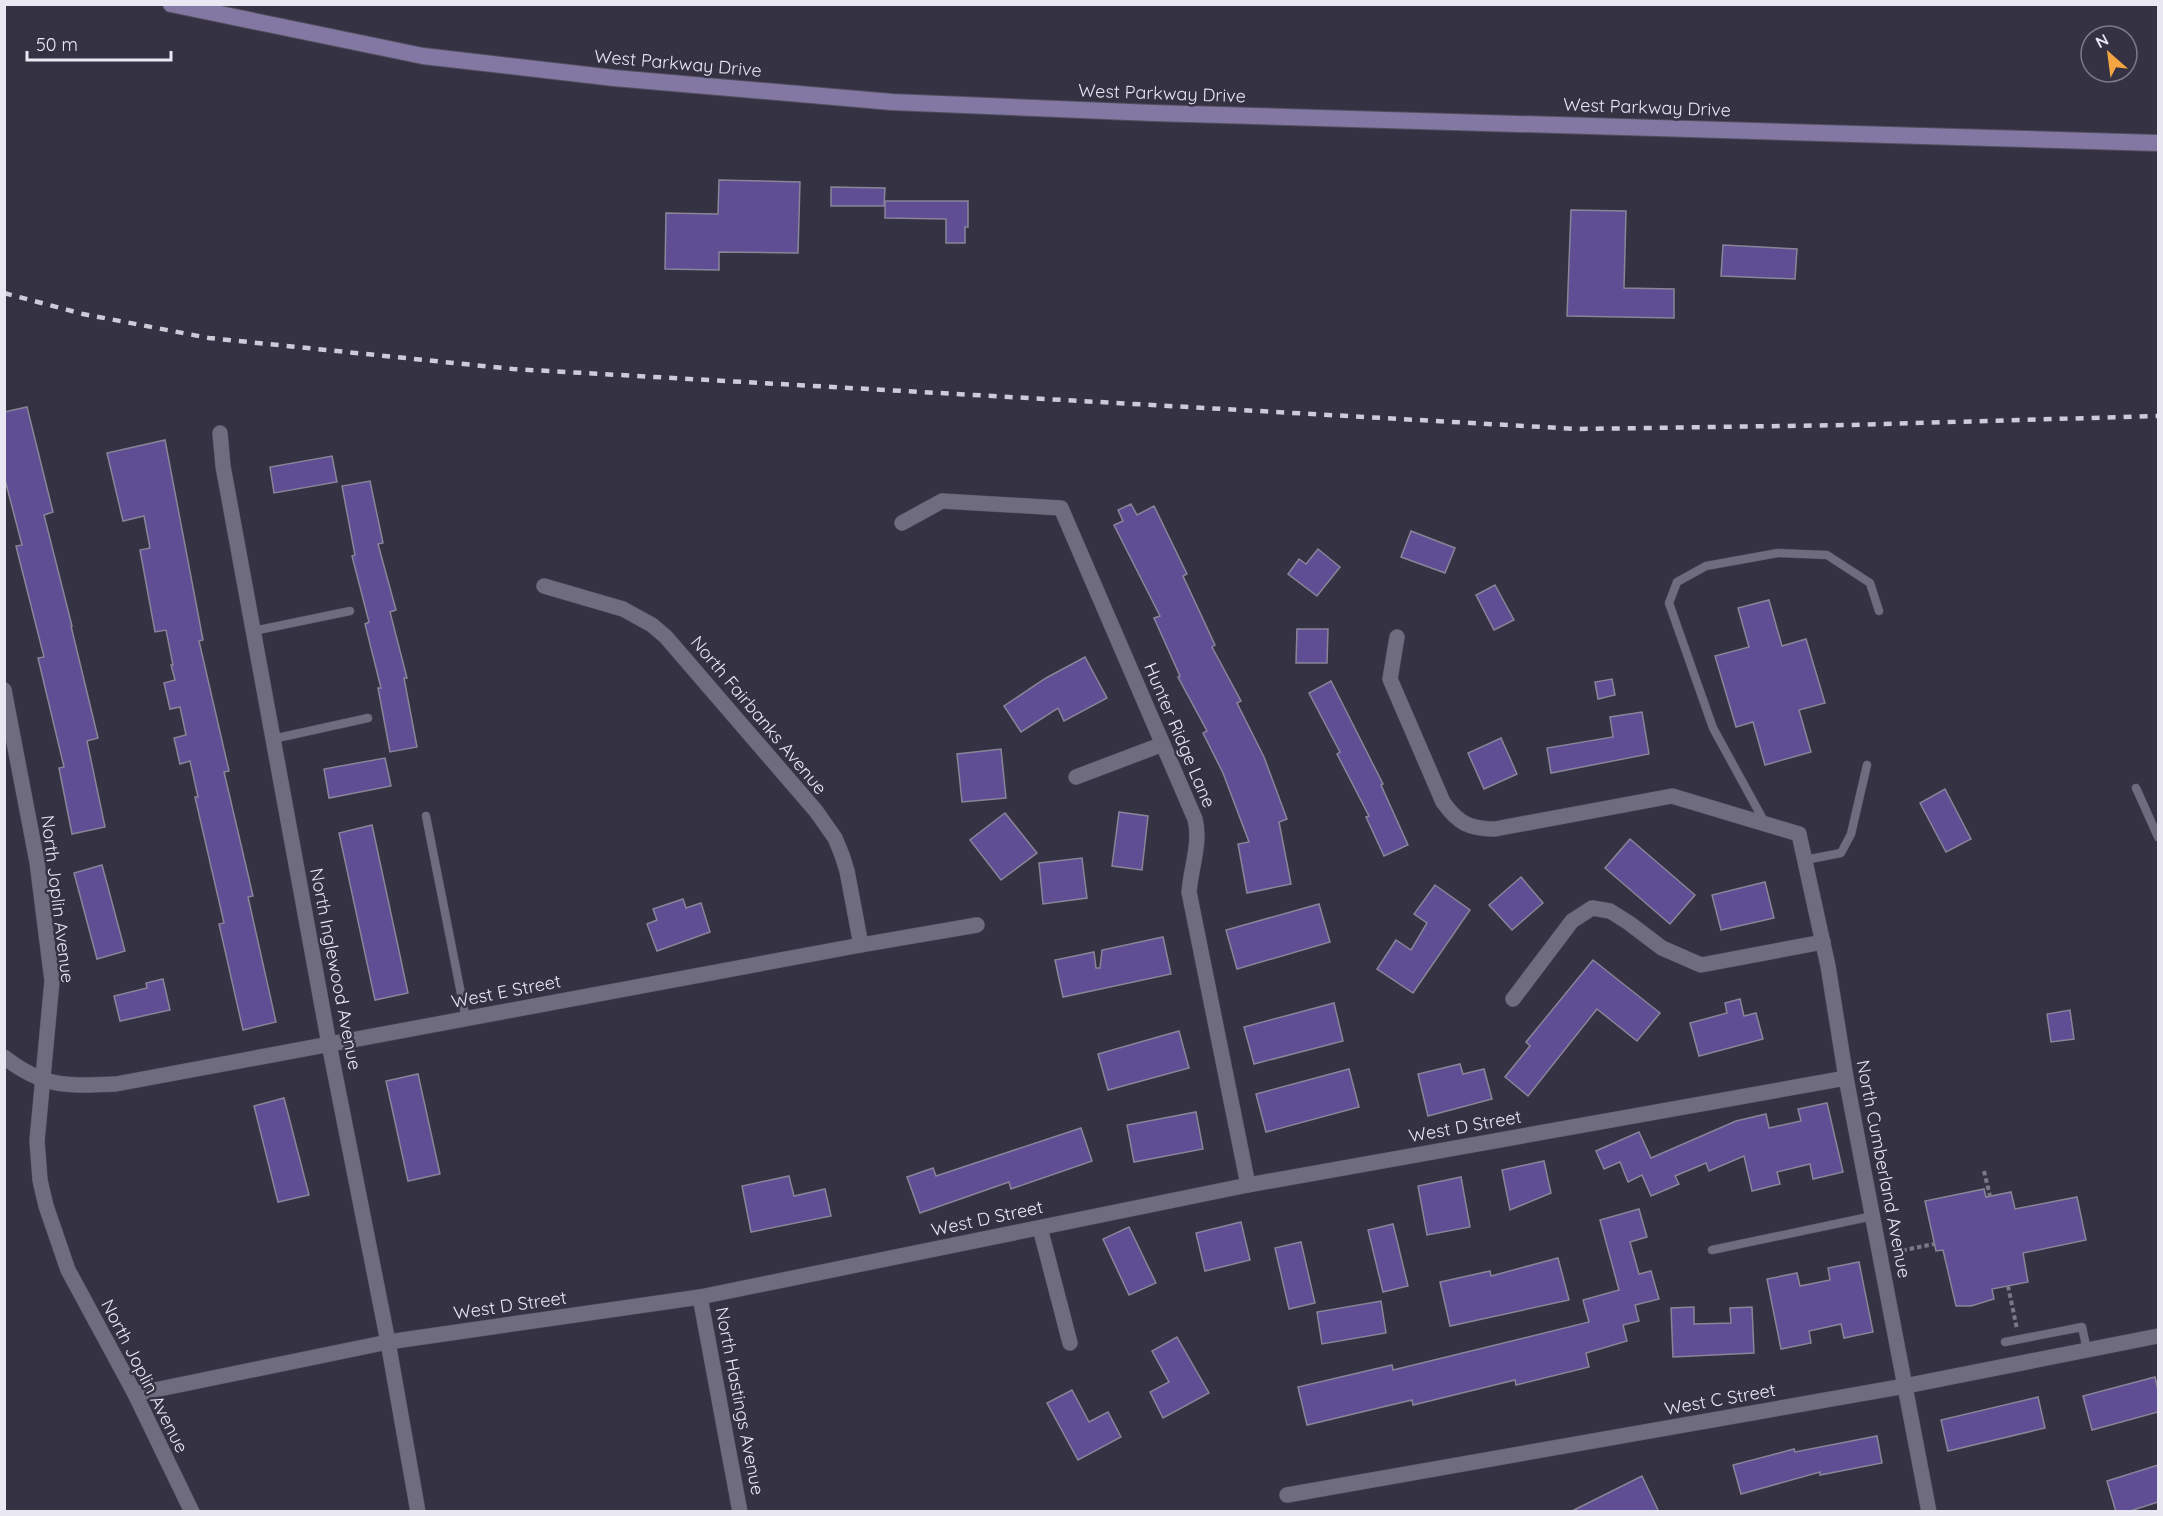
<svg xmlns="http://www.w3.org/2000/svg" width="2163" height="1516" viewBox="0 0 2163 1516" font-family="Quicksand,sans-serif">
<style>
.building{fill:#604e94;stroke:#898599;stroke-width:1.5}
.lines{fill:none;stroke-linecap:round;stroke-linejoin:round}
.service-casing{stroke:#524f5d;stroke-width:9}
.minor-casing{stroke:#524f5d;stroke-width:16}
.secondary-casing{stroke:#524f5d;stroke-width:18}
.path{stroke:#7b7887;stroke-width:4;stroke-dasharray:4.5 3;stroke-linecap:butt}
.service{stroke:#706c80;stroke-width:8}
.minor{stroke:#706c80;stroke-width:15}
.secondary{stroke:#8278a3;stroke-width:16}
.rail{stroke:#cdcbd7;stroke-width:4.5;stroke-dasharray:8 8;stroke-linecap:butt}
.labels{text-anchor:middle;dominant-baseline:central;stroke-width:5;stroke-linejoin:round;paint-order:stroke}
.street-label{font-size:18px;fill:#e9e7f2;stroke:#353243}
</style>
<rect width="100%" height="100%" fill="#353243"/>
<g class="building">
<path d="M719 180 800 182 798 253 719 252V270L665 269 666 213 718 214Z"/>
<path d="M831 187 885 188 884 206H831Z"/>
<path d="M885 201H968V227H965V243H946V219L885 218Z"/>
<path d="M1571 210 1626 211 1624 288 1674 289V318L1567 316Z"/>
<path d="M1723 245 1797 249 1795 279 1721 276Z"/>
<path d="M27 407 53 512 44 515 72 626H71L98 738 87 741 105 827 72 834 59 768 64 767 38 658 44 657 16 546 22 545 4 476V412Z"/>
<path d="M165 440 203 640 199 641 229 771 224 772 253 896 248 897 276 1022 243 1030 219 924 224 923 195 797H198L190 761 180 764 174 738 186 735 180 707 170 709 164 683 175 680 171 665H173L166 630 155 632 140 550 150 548 144 516 123 521 107 453Z"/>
<path d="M332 456 337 482 274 493 270 467Z"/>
<path d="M370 481 383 543 378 544 396 610 390 612 407 678H404L417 747 390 752 378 688H381L365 624 369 622 352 556 355 555 342 486Z"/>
<path d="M1131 504 1137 515 1154 506 1187 574 1183 576 1215 645 1212 647 1241 701 1237 703 1264 757 1287 819 1279 822 1291 884 1247 893 1238 844 1249 842 1223 773 1203 733 1207 731 1178 677 1180 676 1154 618 1160 616 1114 525 1123 521 1118 510Z"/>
<path d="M1411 531 1455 548 1445 573 1401 557Z"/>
<path d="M1318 549 1340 567 1317 596 1288 574 1299 559 1306 564Z"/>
<path d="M1495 585 1514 620 1494 630 1476 595Z"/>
<path d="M1769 600 1782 646 1806 639 1825 703 1799 710 1811 752 1765 765 1753 722 1736 727 1715 656 1749 647 1738 608Z"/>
<path d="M1297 629H1328L1327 663H1296Z"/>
<path d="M1085 657 1107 698 1064 721 1058 708 1021 732 1004 706 1046 678Z"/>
<path d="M1612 679 1615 695 1598 699 1595 682Z"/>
<path d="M1331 681 1383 784 1381 785 1408 845 1384 856 1366 817 1369 816 1337 754 1340 752 1309 693Z"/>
<path d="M1642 712 1649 754 1551 773 1547 748 1613 737 1610 717Z"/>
<path d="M1501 738 1517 774 1484 789 1468 753Z"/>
<path d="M1001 749 1006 798 962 802 957 754Z"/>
<path d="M385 758 391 786 329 798 324 769Z"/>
<path d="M1945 789 1971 839 1946 852 1920 803Z"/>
<path d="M1119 812 1148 816 1142 870 1112 866Z"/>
<path d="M1005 813 1037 853 1001 880 970 840Z"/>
<path d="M372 825 408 993 375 1000 339 833Z"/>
<path d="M1630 839 1695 895 1670 924 1605 868Z"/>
<path d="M1082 858 1087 898 1043 904 1039 863Z"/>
<path d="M102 865 125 951 97 959 74 873Z"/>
<path d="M1521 877 1543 903 1512 930 1489 905Z"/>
<path d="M1765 882 1774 918 1721 930 1712 895Z"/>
<path d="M1435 885 1470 910 1413 993 1377 969 1396 940 1411 950 1427 923 1414 914Z"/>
<path d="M683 899 686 908 701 903 710 932 657 951 647 924 657 920 653 909Z"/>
<path d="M1319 904 1330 942 1237 969 1226 930Z"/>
<path d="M1163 937 1171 974 1063 997 1055 960 1094 952 1096 968H1100L1102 950Z"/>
<path d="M1593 960 1660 1013 1637 1041 1597 1009 1528 1096 1505 1077 1530 1046 1526 1042Z"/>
<path d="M163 979 170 1010 120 1021 114 996 147 988 146 983Z"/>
<path d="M1740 999 1744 1016 1756 1013 1763 1039 1699 1056 1690 1023 1727 1013 1725 1003Z"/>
<path d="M1334 1003 1343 1041 1254 1064 1244 1027Z"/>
<path d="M2070 1010 2074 1039 2051 1042 2047 1014Z"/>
<path d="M1179 1031 1189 1068 1108 1090 1098 1054Z"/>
<path d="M1460 1064 1463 1074 1484 1069 1492 1099 1428 1116 1418 1074Z"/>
<path d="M1349 1069 1359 1107 1266 1132 1256 1094Z"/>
<path d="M418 1074 440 1174 408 1181 386 1081Z"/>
<path d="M284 1098 309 1195 278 1202 254 1106Z"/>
<path d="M1827 1103 1843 1172 1813 1179 1810 1164 1777 1172 1780 1184 1752 1191 1744 1156 1709 1171 1706 1163 1675 1176 1679 1184 1651 1196 1642 1175 1628 1182 1620 1162 1604 1169 1596 1151 1639 1132 1651 1158 1736 1121 1766 1114 1769 1128 1801 1121 1798 1109Z"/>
<path d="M1196 1112 1203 1149 1134 1162 1127 1125Z"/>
<path d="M1081 1128 1092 1161 1011 1189 1009 1182 920 1213 907 1177 933 1168 936 1176Z"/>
<path d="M1544 1161 1551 1193 1510 1210 1502 1170Z"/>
<path d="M789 1176 794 1196 825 1189 831 1216 751 1232 742 1186Z"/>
<path d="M1461 1177 1470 1227 1427 1235 1418 1186Z"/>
<path d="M1984 1189 1986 1197 2011 1192 2015 1209 2077 1197 2086 1240 2023 1253 2028 1282 1992 1289 1994 1299 1971 1306H1956L1943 1250 1936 1251 1925 1201Z"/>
<path d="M1639 1209 1647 1237 1630 1242 1639 1274 1651 1271 1659 1299 1635 1305 1639 1321 1623 1325 1627 1341 1586 1353 1589 1367 1516 1385 1515 1380 1413 1405 1412 1400 1307 1425 1298 1387 1392 1365 1393 1370 1589 1322 1583 1300 1619 1290 1600 1220Z"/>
<path d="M1241 1222 1250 1260 1205 1271 1196 1233Z"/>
<path d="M1393 1224 1408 1286 1383 1292 1368 1230Z"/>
<path d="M1129 1227 1156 1283 1129 1295 1103 1239Z"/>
<path d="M1301 1242 1315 1303 1289 1309 1275 1248Z"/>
<path d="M1558 1258 1569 1300 1450 1326 1440 1282 1490 1271 1491 1276Z"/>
<path d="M1859 1262 1873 1332 1844 1338 1841 1324 1809 1331 1811 1343 1781 1349 1767 1279 1797 1273 1800 1286 1830 1280 1828 1268Z"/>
<path d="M1381 1301 1386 1333 1322 1344 1317 1312Z"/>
<path d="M1694 1307V1324L1731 1323 1730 1308 1752 1307 1754 1353 1673 1357 1671 1308Z"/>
<path d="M1177 1337 1209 1393 1163 1418 1150 1392 1169 1382 1152 1351Z"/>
<path d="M2155 1377 2158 1390V1412L2092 1430 2083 1396Z"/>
<path d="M1072 1390 1089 1422 1108 1412 1121 1437 1078 1460 1047 1403Z"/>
<path d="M2038 1397 2045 1428 1948 1451 1941 1420Z"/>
<path d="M1877 1436 1882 1463 1820 1475V1472L1741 1494 1733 1465 1794 1449 1795 1452Z"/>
<path d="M2158 1465V1502L2127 1512H2116L2107 1481Z"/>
<path d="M1642 1476 1659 1512H1570Z"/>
</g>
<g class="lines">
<defs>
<g id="service">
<path d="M253 631 350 611"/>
<path d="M273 739 368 718"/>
<path d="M2136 788 2158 837"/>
<path d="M426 816 466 1019"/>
<path d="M1765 823 1713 728 1669 603 1677 582 1706 566 1778 553 1827 555 1870 583 1879 611"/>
<path d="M1805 860 1841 853 1851 834 1867 765"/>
<path d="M1712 1250 1873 1216"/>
<path d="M2005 1342 2082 1327 2087 1350"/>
</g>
<g id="minor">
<path d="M220 433 223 466 329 1044 388 1342 418 1512"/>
<path d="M902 523 942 501 1061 508 1195 819C1201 843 1191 867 1189 892L1248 1185"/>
<path d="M544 586 623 609 652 625 666 637 816 811 835 838 842 855 847 871 861 945"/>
<path d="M1397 637 1390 679 1443 802C1458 823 1469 829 1495 829L1672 796 1799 834 1828 966 1846 1078 1929 1512"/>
<path d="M4 690 37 862 52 981 37 1141 40 1180 46 1206 68 1270 135 1394 192 1512"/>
<path d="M1076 777 1163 744"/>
<path d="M1513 999 1572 921 1592 908 1610 911 1629 923 1662 948 1701 965 1823 942"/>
<path d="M4 1057C44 1088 67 1086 116 1084L861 945 977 925"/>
<path d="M1040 1228 1070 1343"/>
<path d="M700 1297 740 1512"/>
<path d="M135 1394 388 1342 700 1297 1248 1185 1846 1078"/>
<path d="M1287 1495 1905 1386 2158 1336"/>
</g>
<path id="secondary" d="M171 4 423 56 614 78 892 102 1153 113 2158 143"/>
</defs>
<use href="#service" class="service-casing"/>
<use href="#minor" class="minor-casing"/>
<use href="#secondary" class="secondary-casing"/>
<g class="path">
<path d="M1984 1171 1990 1196"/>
<path d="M1895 1252 1934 1244"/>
<path d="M2008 1286 2017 1329"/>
</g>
<use href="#service" class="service"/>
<use href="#minor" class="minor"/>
<use href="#secondary" class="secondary"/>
<path class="rail" d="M4 293 83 314 209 338 513 369 1578 429 1848 425 2158 416"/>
</g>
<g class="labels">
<g class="street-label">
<text transform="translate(678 63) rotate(5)">West Parkway Drive</text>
<text transform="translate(1162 93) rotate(2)">West Parkway Drive</text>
<text transform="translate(1647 107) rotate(2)">West Parkway Drive</text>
<text transform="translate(759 715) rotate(50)">North Fairbanks Avenue</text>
<text transform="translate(1180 735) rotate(67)">Hunter Ridge Lane</text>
<text transform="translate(58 899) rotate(83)">North Joplin Avenue</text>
<text transform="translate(336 969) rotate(79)">North Inglewood Avenue</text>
<text transform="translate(506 991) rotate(-11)">West E Street</text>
<text transform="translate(1465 1126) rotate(-10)">West D Street</text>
<text transform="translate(1884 1169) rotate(79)">North Cumberland Avenue</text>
<text transform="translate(987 1218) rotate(-12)">West D Street</text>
<text transform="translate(510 1305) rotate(-8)">West D Street</text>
<text transform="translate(145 1376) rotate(63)">North Joplin Avenue</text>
<text transform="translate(1720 1399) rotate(-10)">West C Street</text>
<text transform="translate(740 1401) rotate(79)">North Hastings Avenue</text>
</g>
</g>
<rect width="2163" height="1516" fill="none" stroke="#e9e7f2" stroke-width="12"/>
<g transform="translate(2109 54) rotate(332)"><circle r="28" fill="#353243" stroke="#7d7a89" stroke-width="1.5"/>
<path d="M0-4.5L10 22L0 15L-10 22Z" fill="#f2a541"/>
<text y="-9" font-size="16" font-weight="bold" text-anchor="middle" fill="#e9e7f2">N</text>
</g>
<path d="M27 51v9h144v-9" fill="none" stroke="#e9e7f2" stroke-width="3"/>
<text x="36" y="51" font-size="18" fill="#e9e7f2" stroke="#353243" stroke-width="4.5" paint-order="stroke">50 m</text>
</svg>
